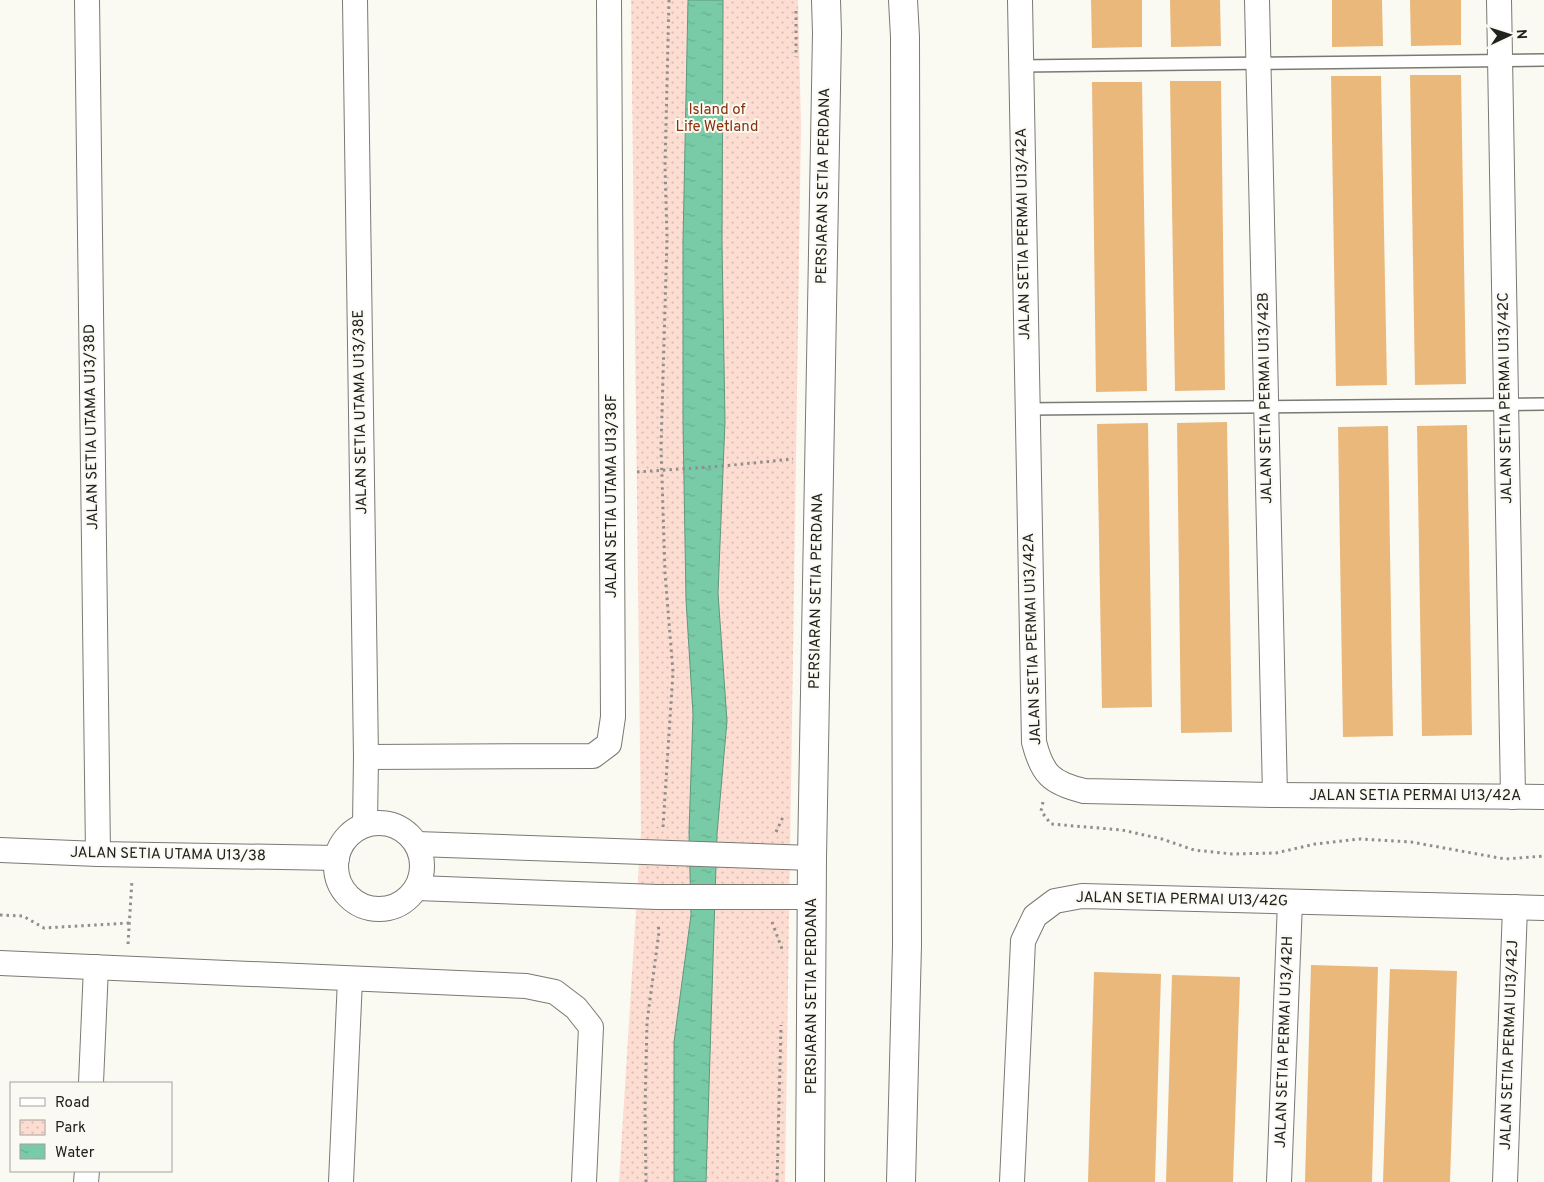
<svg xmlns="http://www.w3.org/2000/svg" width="1544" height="1182" viewBox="0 0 1544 1182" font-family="Overpass,sans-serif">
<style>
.park{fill:url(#park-dots)}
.water{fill:url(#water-ripples);stroke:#5e987e}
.building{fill:#eab87b}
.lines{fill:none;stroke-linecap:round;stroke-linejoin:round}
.lane-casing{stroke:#7a7973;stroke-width:14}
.street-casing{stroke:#7a7973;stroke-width:26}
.secondary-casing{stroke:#7a7973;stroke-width:30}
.path{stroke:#908f8b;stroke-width:3;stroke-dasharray:2.5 4;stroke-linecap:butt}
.lane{stroke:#fff;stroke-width:11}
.street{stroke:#fff;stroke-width:24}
.secondary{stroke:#fff;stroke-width:28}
.labels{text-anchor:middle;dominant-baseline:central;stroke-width:4;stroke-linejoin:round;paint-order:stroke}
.park-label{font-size:15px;fill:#88310c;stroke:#faf9f2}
.street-label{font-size:15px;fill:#20201e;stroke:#faf9f2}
</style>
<defs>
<pattern id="park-dots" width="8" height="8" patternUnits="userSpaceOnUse" patternTransform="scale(1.25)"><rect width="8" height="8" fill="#fdddd1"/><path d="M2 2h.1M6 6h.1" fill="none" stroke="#d9bdb3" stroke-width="1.8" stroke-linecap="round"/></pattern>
<pattern id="water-ripples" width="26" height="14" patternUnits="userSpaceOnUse" patternTransform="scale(1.25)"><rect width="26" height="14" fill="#79cba7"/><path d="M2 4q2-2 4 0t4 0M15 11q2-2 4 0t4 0" fill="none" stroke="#68ae8f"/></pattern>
</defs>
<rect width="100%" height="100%" fill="#faf9f2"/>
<path class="park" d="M631 0H798L801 126 785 1182H619L641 831Z"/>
<path class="water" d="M688 0H723V10L722 242 725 422 718 593 727 721 717 834 706 1182H674V1042L691 915 689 832 693 714 686 600 683 422V242Z"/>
<g class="building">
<path d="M1091 0H1142V47L1092 48Z"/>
<path d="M1170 0H1220L1221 46 1171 47Z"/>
<path d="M1332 0H1382L1383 46 1332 47Z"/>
<path d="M1410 0H1461V45L1411 46Z"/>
<path d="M1410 75H1461L1466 384 1415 385Z"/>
<path d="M1331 76H1381L1387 385 1336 386Z"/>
<path d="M1170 81H1221L1225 390 1175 391Z"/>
<path d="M1092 82H1142L1147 391 1096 392Z"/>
<path d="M1227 422 1232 732 1181 733 1177 423Z"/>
<path d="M1148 423 1152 707 1102 708 1097 424Z"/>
<path d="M1467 425 1472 735 1422 736 1417 426Z"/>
<path d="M1388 426 1393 736 1343 737 1338 427Z"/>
<path d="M1311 965 1378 967 1372 1182H1305Z"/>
<path d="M1390 969 1457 971 1450 1182H1383Z"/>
<path d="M1094 972 1161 974 1155 1182H1088Z"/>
<path d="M1172 975 1240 977 1233 1182H1166Z"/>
</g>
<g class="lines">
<defs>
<g id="lane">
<path d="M1020 66 1544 60"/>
<path d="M1027 409 1544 404"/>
</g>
<g id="street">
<path d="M87 0 98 854"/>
<path d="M355 0 366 757 365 824"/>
<path d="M1020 0 1034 742C1042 774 1051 783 1084 791L1275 795 1544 797"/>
<path d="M1257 0 1275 795"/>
<path d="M1499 0 1513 797"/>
<path d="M366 757 593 756 609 744 613 717 609 0"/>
<circle cx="379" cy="866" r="43"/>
<path d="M417 844 812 858"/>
<path d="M0 850 98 854 337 858"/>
<path d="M417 888 657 897H812"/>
<path d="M0 963 526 986 555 992 576 1008 591 1027 584 1182"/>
<path d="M91 1083 96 967"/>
<path d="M86 1182 87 1171"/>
<path d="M341 1182 350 979"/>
<path d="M1012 1182 1023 941 1035 916 1055 901 1082 896 1544 908"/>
<path d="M1279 1182 1290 902"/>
<path d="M1505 1182 1515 907"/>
</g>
<g id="secondary">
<path d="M810 1182 812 858 827 33 826 0"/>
<path d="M901 1182 907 945 905 37 903 0"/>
</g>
</defs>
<use href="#lane" class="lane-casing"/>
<use href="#street" class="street-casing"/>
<use href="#secondary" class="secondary-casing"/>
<g class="path">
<path d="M796 11V57"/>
<path d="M637 472 723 466 793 459"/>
<path d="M1043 802 1041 811 1051 824 1122 830 1162 839 1194 850 1232 854 1276 853 1315 844 1360 839 1411 842 1505 859 1544 856"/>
<path d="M663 827 673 672 665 573 661 447 667 238 665 166 669 0"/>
<path d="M776 832 783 817"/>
<path d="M0 915 23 916 44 928 129 923"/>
<path d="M772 922 782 949"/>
<path d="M128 944 132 880"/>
<path d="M646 1182 645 1108 647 1022 659 932 658 923"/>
<path d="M777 1182 781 1025"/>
</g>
<use href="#lane" class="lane"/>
<use href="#street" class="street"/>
<use href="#secondary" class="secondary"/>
</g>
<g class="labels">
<g class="park-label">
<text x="717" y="110">Island of<tspan x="717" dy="17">Life Wetland</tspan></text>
</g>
<g class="street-label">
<text transform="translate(824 186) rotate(-89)">PERSIARAN SETIA PERDANA</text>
<text transform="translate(1024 234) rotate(-91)">JALAN SETIA PERMAI U13/42A</text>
<text transform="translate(1266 398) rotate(-91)">JALAN SETIA PERMAI U13/42B</text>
<text transform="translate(1506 398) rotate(-91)">JALAN SETIA PERMAI U13/42C</text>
<text transform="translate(361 412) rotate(-91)">JALAN SETIA UTAMA U13/38E</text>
<text transform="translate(92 427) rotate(-91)">JALAN SETIA UTAMA U13/38D</text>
<text transform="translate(612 496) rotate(-90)">JALAN SETIA UTAMA U13/38F</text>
<text transform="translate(817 591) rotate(-89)">PERSIARAN SETIA PERDANA</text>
<text transform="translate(1033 639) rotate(-92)">JALAN SETIA PERMAI U13/42A</text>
<text x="1415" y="796">JALAN SETIA PERMAI U13/42A</text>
<text transform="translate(168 855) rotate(1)">JALAN SETIA UTAMA U13/38</text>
<text transform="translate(1182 900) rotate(1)">JALAN SETIA PERMAI U13/42G</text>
<text transform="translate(812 996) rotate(-90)">PERSIARAN SETIA PERDANA</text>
<text transform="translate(1285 1042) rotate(-88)">JALAN SETIA PERMAI U13/42H</text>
<text transform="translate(1510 1045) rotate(-88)">JALAN SETIA PERMAI U13/42J</text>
</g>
</g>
<rect x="10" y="1082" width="162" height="90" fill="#faf9f2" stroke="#a3a29d"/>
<rect x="20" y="1098" width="25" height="8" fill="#ffffff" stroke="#a3a29d"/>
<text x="55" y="1107" font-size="15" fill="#20201e">Road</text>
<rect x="20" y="1120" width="25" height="15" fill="url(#park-dots)" stroke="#a3a29d"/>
<text x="55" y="1132" font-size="15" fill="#20201e">Park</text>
<rect x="20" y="1144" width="25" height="15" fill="url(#water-ripples)" stroke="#a3a29d"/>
<text x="55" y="1157" font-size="15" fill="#20201e">Water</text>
<g transform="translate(1509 35) rotate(86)" stroke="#faf9f2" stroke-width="4" paint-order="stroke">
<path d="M0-4L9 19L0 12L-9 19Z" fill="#20201e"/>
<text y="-8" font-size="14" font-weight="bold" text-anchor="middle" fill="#20201e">N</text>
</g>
</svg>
